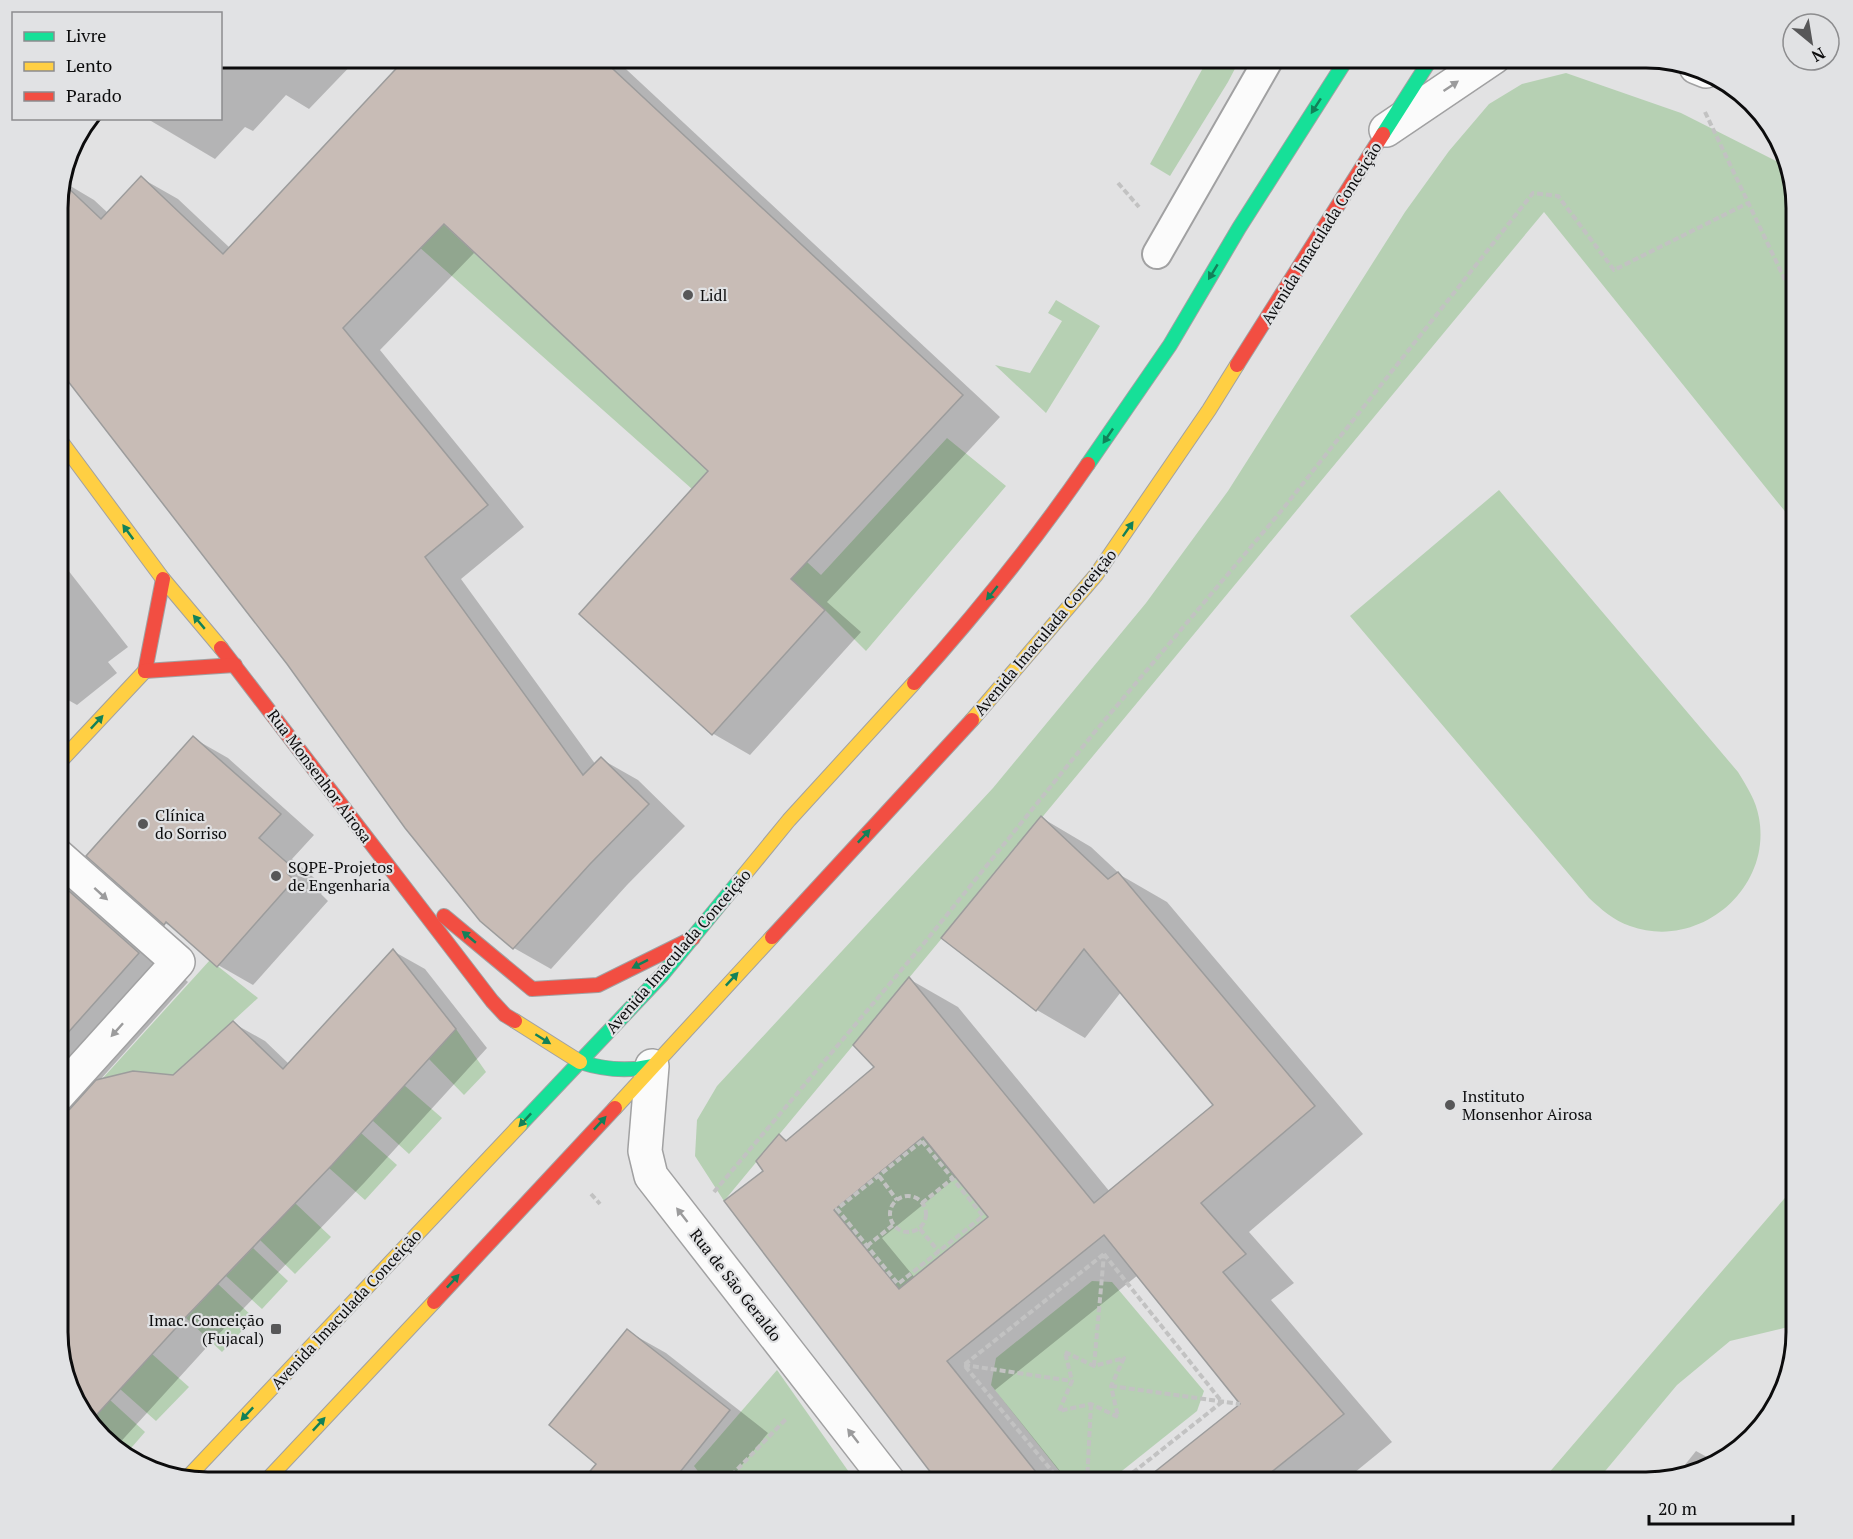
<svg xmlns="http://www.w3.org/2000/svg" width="1853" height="1539" viewBox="0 0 1853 1539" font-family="'PT Serif',serif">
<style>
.green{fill:#b6d0b3}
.shadow{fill:#0003;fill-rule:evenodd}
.building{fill:#c8bcb6;stroke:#9c9c9c;stroke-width:1.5;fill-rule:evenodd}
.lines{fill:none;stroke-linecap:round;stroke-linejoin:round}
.lane-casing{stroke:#a1a1a2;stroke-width:32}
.street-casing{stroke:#a1a1a2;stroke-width:36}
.fast-casing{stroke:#a1a1a2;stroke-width:16}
.slow-casing{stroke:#a1a1a2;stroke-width:16}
.jam-casing{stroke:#a1a1a2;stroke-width:16}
.path{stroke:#c2c2c2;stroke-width:4;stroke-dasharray:6 3;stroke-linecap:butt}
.lane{stroke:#fbfbfb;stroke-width:28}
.street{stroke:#fbfbfb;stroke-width:33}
.fast{stroke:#16e098;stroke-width:14}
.slow{stroke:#ffcf43;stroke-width:14}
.jam{stroke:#f24e42;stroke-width:14}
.oneway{fill:#9b9b9c}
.oneway2{fill:#128159}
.poi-dot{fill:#575758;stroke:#e1e2e4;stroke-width:2}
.labels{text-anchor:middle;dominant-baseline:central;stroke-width:4.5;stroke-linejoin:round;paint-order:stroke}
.street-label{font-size:16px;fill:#0c0c0d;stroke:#e1e2e4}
.poi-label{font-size:16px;fill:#0c0c0d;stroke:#e1e2e4;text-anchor:start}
.rim{fill:none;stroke:#0c0c0d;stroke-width:3}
</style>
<rect width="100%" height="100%" fill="#e2e2e3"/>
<g class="green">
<path d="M1209 57H1241L1228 82 1170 176 1150 164Z"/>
<path d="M1566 73 1681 113 1788 167 1796 208V525L1544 212 724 1201 695 1156 697 1120 717 1086 993 788 1146 603 1228 491 1405 212 1449 151 1489 104 1522 84Z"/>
<path d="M356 191 413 196 821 575 947 438 1006 486 866 651 825 610 692 489Z"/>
<path d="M1056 300 1100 326 1046 413 995 365 1030 373 1062 321 1048 313Z"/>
<path d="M1499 490 1738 772C1747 787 1756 800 1759 818 1772 889 1699 951 1630 926 1614 921 1601 909 1589 898L1350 616Z"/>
<path d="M210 960 258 998 186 1064 183 1076 102 1079Z"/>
<path d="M456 1029 486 1072 464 1095 428 1058Z"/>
<path d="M404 1085 442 1118 409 1154 372 1120Z"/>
<path d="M361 1133 397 1165 365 1200 329 1168Z"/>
<path d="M923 1137 988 1217 899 1289 834 1210Z"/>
<path d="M1796 1185V1317L1788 1327 1730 1341 1677 1385 1596 1482H1541Z"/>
<path d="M295 1203 331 1237 295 1274 260 1240Z"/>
<path d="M253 1248 288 1281 262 1309 226 1276Z"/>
<path d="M1092 1281 1112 1282 1204 1391 1197 1411 1108 1482H1068L991 1385 996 1358Z"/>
<path d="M218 1284 254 1318 222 1352 186 1318Z"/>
<path d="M152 1354 189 1387 156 1421 120 1389Z"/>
<path d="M777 1370 856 1482H706L694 1466Z"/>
<path d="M110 1400 145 1432 125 1455 108 1444 91 1421Z"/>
</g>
<g class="shadow">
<path d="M220 57H359L309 109 286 95 253 131 245 127 215 159 146 118H220Z"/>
<path d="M410 57H613L1000 417 827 602 861 632 750 755 712 733 710 471 475 252 380 350 524 527 461 579 596 765 601 759 638 780 685 826 627 885 551 969 514 948 57 198 62 181 94 200 108 213 141 178 178 199 230 248Z"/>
<path d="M57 556 128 647 108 662 117 673 77 705 61 696 57 699Z"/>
<path d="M193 738 228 758 314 835 292 859 326 888 321 894 328 901 253 985 218 965 181 932 165 923 88 856Z"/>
<path d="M1042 818 1091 847 1122 876 1167 902 1363 1134 1249 1232 1294 1283 1271 1300 1392 1442 1343 1482H1144L1242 1404 1138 1275 995 1390 1069 1482H940L765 1171 780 1136 788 1141 876 1067 909 979 958 1007 1110 1192 1215 1106 1121 992 1085 1038 1037 1010ZM957 1177 990 1218 915 1278 882 1238Z"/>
<path d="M62 886 111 914 188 982 99 1081 174 1077 233 1023 265 1041 289 1064 393 951 425 969 487 1048 364 1183 217 1336 115 1448 108 1444 72 1398 57 1341V891Z"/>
<path d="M627 1331 666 1353 768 1433 728 1482H583L598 1463Z"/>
<path d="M1696 1451 1716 1462 1703 1470 1676 1476Z"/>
</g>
<g class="building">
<path d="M407 57H600L963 395 791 579 825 610 712 735 579 614 708 471 444 224 343 328 488 505 425 557 583 775 601 757 649 804 590 864 513 949 480 921 405 828 287 664 57 367V198L62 182 101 219 141 176 223 254Z"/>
<path d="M193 736 281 814 259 838 292 867 287 873 294 880 217 967 166 922 164 925 86 856Z"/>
<path d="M1041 816 1108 879 1118 872 1315 1106 1201 1203 1246 1254 1223 1272 1344 1414 1259 1482H1142L1240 1404 1104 1235 947 1361 1044 1482H938L724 1201 763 1171 756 1161 779 1134 786 1141 874 1067 853 1045 909 977 1094 1203 1213 1105 1084 949 1036 1011 941 938ZM923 1137 988 1217 899 1289 834 1210Z"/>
<path d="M61 884 139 953 57 1045V888Z"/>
<path d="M393 949 456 1029 332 1165 185 1318 91 1421 72 1398 57 1341V1114H63L70 1109 96 1080 133 1071 173 1075 233 1021 283 1069Z"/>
<path d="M627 1329 730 1410 672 1482H581L596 1464 549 1425Z"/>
</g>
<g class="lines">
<defs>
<path id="lane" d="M1157 254 1270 57"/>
<g id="street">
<path d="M1696 67 1706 71"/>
<path d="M1386 130 1494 57"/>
<path d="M652 1066 645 1151 651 1176 889 1482"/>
<path d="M57 1096 178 962 57 855"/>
</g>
<g id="fast">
<path d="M1383 134 1432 57"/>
<path d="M1088 464 1170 345 1239 228 1348 57"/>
<path d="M580 1062C605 1070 627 1072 652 1066"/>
<path d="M520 1125 662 975 744 875"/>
</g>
<g id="slow">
<path d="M57 436 163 579 221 648"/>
<path d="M972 720 1096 575 1209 410 1237 365"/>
<path d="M57 765 145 671"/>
<path d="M744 875 789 820 914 683"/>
<path d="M515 1021 580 1062"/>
<path d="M615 1108 772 937"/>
<path d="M187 1478 520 1125"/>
<path d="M265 1482 434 1302"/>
</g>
<g id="jam">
<path d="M1237 365 1383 134"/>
<path d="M221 648 492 1001 505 1015 515 1021"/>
<path d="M145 671 163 579"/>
<path d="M145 671 235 665"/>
<path d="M914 683C977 613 1035 541 1088 464"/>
<path d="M444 916 532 989 598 985 693 938"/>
<path d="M772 937 972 720"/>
<path d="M434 1302 615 1108"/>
</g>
</defs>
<use href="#lane" class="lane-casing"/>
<use href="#street" class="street-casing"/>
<use href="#fast" class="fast-casing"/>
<use href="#slow" class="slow-casing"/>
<use href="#jam" class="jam-casing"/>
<g class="path">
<path d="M1705 112 1796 303"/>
<path d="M80 132 92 118"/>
<path d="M1118 183 1139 207"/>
<path d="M922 1141 983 1216 898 1284 837 1209Z"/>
<path d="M879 1176 897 1200"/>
<path d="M714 1192 925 942 1093 734 1282 510 1533 193 1558 196 1614 270 1748 203"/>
<path d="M591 1194 600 1204"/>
<circle cx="908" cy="1214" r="18"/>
<path d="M922 1203 952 1179"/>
<path d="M920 1229 939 1252"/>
<path d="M867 1246 893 1225"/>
<path d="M1104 1254 1222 1402 1121 1482"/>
<path d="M1065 1352 1094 1366 1124 1358 1111 1386 1118 1417 1091 1404 1059 1411 1072 1381Z"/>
<path d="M964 1365 1072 1381"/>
<path d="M1094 1366 1104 1254"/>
<path d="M1111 1386 1240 1404"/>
<path d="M725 1482 787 1418"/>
<path d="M1061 1482 964 1365 1104 1254"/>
<path d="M1087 1482 1091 1404"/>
</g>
<use href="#lane" class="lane"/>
<use href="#street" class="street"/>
<use href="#fast" class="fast"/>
<use href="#slow" class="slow"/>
<use href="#jam" class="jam"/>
</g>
<defs><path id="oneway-solid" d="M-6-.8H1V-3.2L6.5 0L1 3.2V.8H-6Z" transform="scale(1.5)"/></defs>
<g class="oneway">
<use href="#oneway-solid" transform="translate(1451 86) rotate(-34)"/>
<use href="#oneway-solid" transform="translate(101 894) rotate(42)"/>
<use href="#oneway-solid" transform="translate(117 1030) rotate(132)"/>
<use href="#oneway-solid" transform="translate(682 1215) rotate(-128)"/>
<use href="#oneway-solid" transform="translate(853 1436) rotate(-128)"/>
</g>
<g class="oneway2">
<use href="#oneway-solid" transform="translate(1316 106) rotate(123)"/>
<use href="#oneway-solid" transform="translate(1213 272) rotate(121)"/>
<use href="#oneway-solid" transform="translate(1108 436) rotate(124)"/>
<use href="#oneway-solid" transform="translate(1128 529) rotate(-55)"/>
<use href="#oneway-solid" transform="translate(128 532) rotate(-126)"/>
<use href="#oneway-solid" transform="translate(992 593) rotate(129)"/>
<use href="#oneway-solid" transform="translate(199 622) rotate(-130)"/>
<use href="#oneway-solid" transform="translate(97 722) rotate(-47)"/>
<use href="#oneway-solid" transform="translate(864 836) rotate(-47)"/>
<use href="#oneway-solid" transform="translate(469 937) rotate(-140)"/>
<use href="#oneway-solid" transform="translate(640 964) rotate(153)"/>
<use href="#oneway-solid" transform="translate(732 979) rotate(-47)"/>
<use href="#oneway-solid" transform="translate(543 1039) rotate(32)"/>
<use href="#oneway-solid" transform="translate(525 1120) rotate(133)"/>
<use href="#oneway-solid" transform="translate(600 1123) rotate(-47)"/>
<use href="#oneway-solid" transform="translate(453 1281) rotate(-47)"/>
<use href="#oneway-solid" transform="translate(247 1414) rotate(133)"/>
<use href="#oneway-solid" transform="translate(319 1424) rotate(-47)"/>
</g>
<g class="poi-dot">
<circle cx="688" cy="295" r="6"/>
<circle cx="143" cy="824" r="6"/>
<circle cx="276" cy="876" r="6"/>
<circle cx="1450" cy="1105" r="6"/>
<rect x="270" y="1323" width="12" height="12" rx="3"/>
</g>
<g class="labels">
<g class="street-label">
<text transform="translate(1321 233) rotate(-58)">Avenida Imaculada Conceição</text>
<text transform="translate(1045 632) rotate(-50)">Avenida Imaculada Conceição</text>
<text transform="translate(320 776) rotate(53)">Rua Monsenhor Airosa</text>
<text transform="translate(678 951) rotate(-49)">Avenida Imaculada Conceição</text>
<text transform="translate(736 1285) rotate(52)">Rua de São Geraldo</text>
<text transform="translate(346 1309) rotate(-47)">Avenida Imaculada Conceição</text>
</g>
<g class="poi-label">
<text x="700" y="295">Lidl</text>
<text x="155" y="815">Clínica<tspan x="155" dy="18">do Sorriso</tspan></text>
<text x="288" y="867">SQPE-Projetos<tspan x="288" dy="18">de Engenharia</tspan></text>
<text x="1462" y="1096">Instituto<tspan x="1462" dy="18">Monsenhor Airosa</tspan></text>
<text x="264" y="1320" text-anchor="end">Imac. Conceição<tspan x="264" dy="18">(Fujacal)</tspan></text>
</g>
</g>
<path d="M0 0H1853V1539H0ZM208 68H1646A140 140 0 0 1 1786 208V1332A140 140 0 0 1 1646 1472H208A140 140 0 0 1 68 1332V208A140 140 0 0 1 208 68Z" fill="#e1e2e4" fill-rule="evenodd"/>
<path class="rim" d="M208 68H1646A140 140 0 0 1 1786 208V1332A140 140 0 0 1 1646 1472H208A140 140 0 0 1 68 1332V208A140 140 0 0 1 208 68Z"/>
<rect x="12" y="12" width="210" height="108" fill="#e1e2e4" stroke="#8c8c8e" stroke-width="1.5"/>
<rect x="24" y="32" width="30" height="9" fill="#16e098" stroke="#8c8c8e" stroke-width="1.5"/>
<text x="66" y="42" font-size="18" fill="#0c0c0d">Livre</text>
<rect x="24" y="62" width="30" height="9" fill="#ffcf43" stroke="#8c8c8e" stroke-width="1.5"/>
<text x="66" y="72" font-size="18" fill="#0c0c0d">Lento</text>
<rect x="24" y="92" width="30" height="9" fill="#f24e42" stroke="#8c8c8e" stroke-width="1.5"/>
<text x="66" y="102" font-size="18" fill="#0c0c0d">Parado</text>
<g transform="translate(1811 42) rotate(150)"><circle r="28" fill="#e1e2e4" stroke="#8c8c8e" stroke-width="1.5"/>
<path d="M0-4.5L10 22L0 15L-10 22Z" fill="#575758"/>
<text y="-9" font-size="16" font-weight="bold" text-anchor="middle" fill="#0c0c0d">N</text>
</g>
<path d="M1649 1515v9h144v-9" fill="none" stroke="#0c0c0d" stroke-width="3"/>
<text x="1658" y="1515" font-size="18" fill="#0c0c0d" stroke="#e1e2e4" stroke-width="4.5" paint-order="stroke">20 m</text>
</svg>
